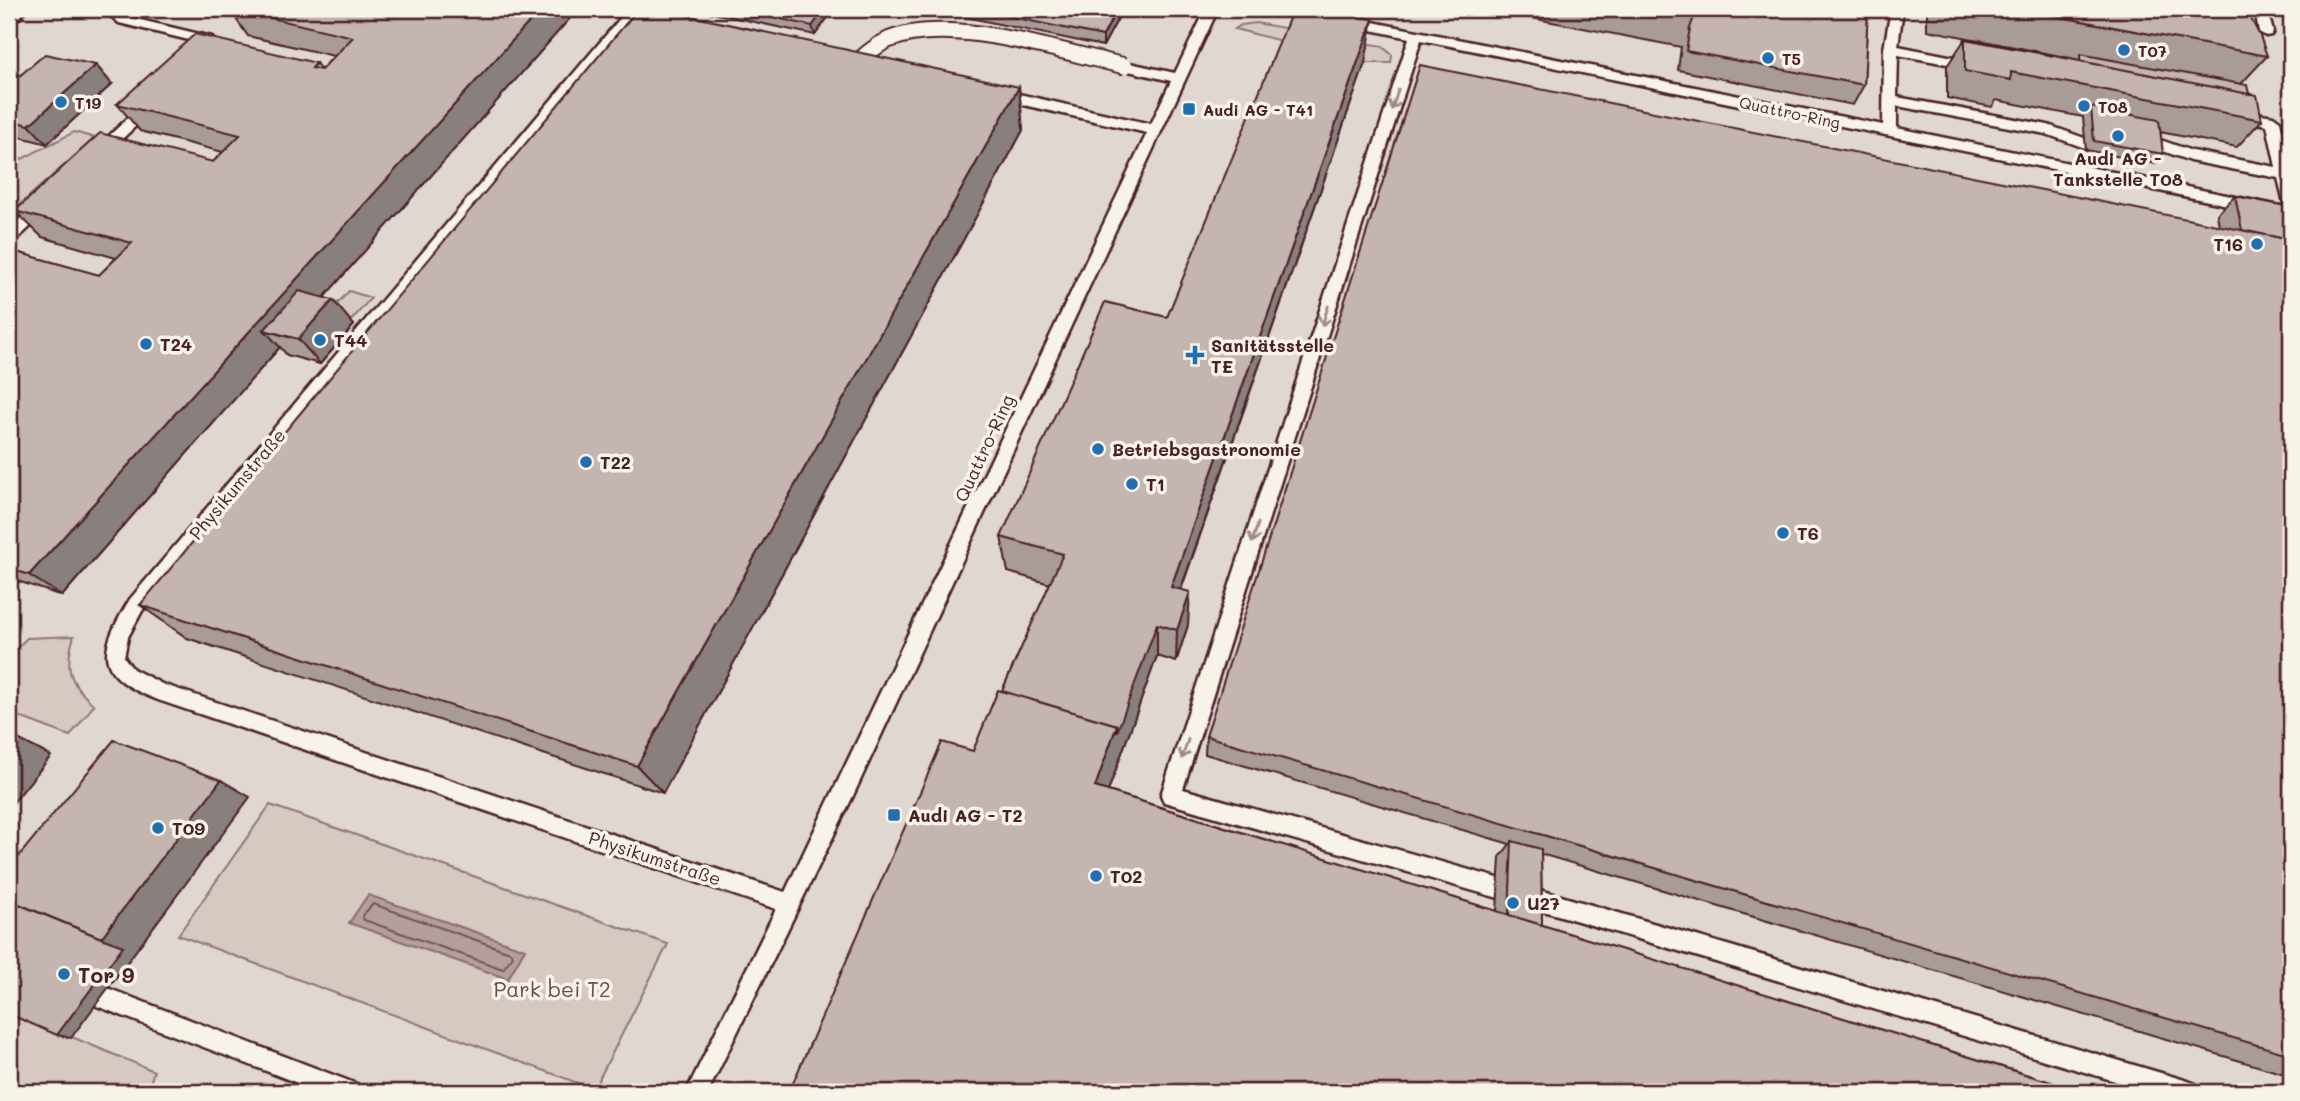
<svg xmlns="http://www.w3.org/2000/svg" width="2300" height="1101" viewBox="0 0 2300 1101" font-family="Mali,sans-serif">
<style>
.built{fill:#e0d7d0}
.green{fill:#d5c9c2;stroke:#907476;stroke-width:2}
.water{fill:#b39f9d;stroke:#896c6f;stroke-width:2}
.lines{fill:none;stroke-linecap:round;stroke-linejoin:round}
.shore{stroke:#745259;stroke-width:2}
.service-casing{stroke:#4a1f2b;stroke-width:5}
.minor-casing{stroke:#4a1f2b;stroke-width:5}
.service{fill:#f7f3e8;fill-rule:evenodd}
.minor{fill:#f7f3e8;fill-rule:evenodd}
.service-bridge-casing{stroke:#4a1f2b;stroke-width:19;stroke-linecap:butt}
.service-bridge{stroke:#f7f3e8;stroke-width:15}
.wall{fill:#a99c97;stroke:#4a1f2b;stroke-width:2}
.shaded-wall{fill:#897f7b;stroke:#4a1f2b;stroke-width:2}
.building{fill:#c4b5b0;stroke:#4a1f2b;stroke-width:2}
.oneway{stroke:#a0898a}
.poi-dot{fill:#1f6fb2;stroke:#f7f3e8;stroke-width:2.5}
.labels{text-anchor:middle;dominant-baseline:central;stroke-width:7;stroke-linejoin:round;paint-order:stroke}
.far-poi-label{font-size:16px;font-weight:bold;fill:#4a1f2b;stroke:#f7f3e8;text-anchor:start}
.far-street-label{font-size:16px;fill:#4a1f2b;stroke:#f7f3e8}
.poi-label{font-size:18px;font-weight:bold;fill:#4a1f2b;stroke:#f7f3e8;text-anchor:start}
.street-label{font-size:18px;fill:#4a1f2b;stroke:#f7f3e8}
.near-poi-label{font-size:21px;font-weight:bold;fill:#4a1f2b;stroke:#f7f3e8;text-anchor:start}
.near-park-label{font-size:21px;fill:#6d4a51;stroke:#f7f3e8}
</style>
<rect width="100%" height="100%" fill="#ece6dd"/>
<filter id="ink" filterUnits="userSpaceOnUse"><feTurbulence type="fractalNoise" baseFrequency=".0143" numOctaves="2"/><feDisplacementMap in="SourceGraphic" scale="14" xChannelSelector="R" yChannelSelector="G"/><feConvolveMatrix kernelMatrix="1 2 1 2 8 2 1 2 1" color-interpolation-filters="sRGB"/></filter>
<g filter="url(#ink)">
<rect class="built" x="9" y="9" width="2282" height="1083"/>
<g class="green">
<path d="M1256 23 1382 46 1392 55 1391 63H1365L1235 29 1241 25Z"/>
<path d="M74 132 95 138 9 214V155L22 159Z"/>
<path d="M349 291 371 298 350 322 326 316Z"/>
<path d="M74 636C64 668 69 683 94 705L70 736 9 713V656L27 638Z"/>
<path d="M270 805 668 944 594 1089 178 935Z"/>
<path d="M9 1011 154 1071 147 1092H9Z"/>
</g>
<path class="water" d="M368 895 525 949 508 979 349 923Z"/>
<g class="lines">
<path class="shore" d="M373 904 510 952 513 956 503 969 364 920 362 916Z"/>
<defs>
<g id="service">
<path d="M111 9H123L128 17 212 37 216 47 209 51 204 50 201 43 119 23 111 16Z"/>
<path d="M628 9H641L142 611 128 637 124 657 133 669 162 684 785 892 1147 133 997 99 990 94 997 89 1151 124 1171 81 1120 69 1118 66 1125 62 1175 73 1206 9H1218L853 796 708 1092H686L776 909 158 700C94 675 97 653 130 599Z"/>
<path d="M1891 9H1903L1898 46 1974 61 1981 65 1974 69 1898 55 1897 97 2048 125 2090 140 2092 143 2085 148 2046 134 1897 106V128L2285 207 2278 178 2190 161 2147 145 2145 142 2152 137 2192 151 2276 167 2267 125 2239 120 2232 115 2239 110 2273 116 2280 121 2291 172V218L1421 40 1183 789 1561 896 2188 1081 2196 1084 2199 1092H2152L1561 916 1171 804 1164 802 1161 795 1409 38 1343 24V18L1348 17 1883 125 1884 49Z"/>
<path d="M2255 9H2267L2273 32 2271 35 2266 36 2259 32Z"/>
<path d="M149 101 154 103V109L106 154H96V148L144 103Z"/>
<path d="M42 202 47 203 49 207 47 211 14 242 9 243V229L37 203Z"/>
<path d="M102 986 349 1081 357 1084 360 1092H321L102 1008 94 1005 91 997 94 989Z"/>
</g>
<path id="minor" d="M9 9H27L19 18 9 21Z"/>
</defs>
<use href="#service" class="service-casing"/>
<use href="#minor" class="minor-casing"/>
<use href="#service" class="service"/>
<use href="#minor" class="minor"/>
<defs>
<path id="service-bridge" d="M850 69C862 58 873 47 888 40 949 14 1061 52 1125 66"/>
</defs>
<use href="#service-bridge" class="service-bridge-casing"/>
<use href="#service-bridge" class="service-bridge"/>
</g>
<g class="wall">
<path d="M229 9H578L324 297 354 325 320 364 287 355 280 347 62 596 9 578V250L99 275 116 258 42 237 15 211 213 162 223 152 140 131 117 104 316 63 321 70 334 56 248 36Z"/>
<path d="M694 9H834L815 35Z"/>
<path d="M928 9H1123L1103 46Z"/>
<path d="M1485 9H1868L1864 85 1853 105 1678 70 1681 47Z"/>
<path d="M1927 9H2246L2267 56 2241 84 2249 94 2262 120 2237 147 2160 132 2163 154 2155 164 2086 150 2083 117 1996 100 1992 107 1947 98V66L1965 39 2075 60 2076 59 1927 30Z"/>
<path d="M1365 63 1181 590 1188 625 1176 662 1157 656 1108 791 1497 911 1500 857 1510 844 1205 754 1206 736 2219 226 2217 214 2235 196 2291 207V1076L1541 854 1542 925 2083 1092H789L973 751 1002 691 1050 584 1008 572 1001 537 1167 317Z"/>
<path d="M112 84 47 144 9 134V85Z"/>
<path d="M1019 87 1023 130 663 793 187 638 140 605Z"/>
</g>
<g class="shaded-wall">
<path d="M541 9H578L289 337 264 330 280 347 62 596 29 575Z"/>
<path d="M825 9H834L815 35 812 26Z"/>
<path d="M1117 9H1123L1103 46V36Z"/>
<path d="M1373 19 1365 63 1170 620 1171 587Z"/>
<path d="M96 65 112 84 47 144 29 125Z"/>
<path d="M1019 87 1023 130 663 793 637 766Z"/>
<path d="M333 300 354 325 320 364 298 339Z"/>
<path d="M1190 592 1188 625 1176 662 1177 630Z"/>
<path d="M1157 624V656L1098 819 1095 787 1117 725Z"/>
<path d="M16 738 51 756 9 808V747Z"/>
<path d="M221 780 250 797 71 1038 57 1035 101 938Z"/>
</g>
<g class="building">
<path d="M232 9H541L29 575 9 568V250L99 275 132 243 15 211 100 133 213 162 240 135 117 104 195 34 316 63 312 68 321 70 353 37Z"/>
<path d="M638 9H658L1019 87 637 766 140 605Z"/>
<path d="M736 9H825L812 26Z"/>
<path d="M973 9H1117L1103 36Z"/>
<path d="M1293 9H1323L1373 19 1171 587 1190 592 1177 630 1157 624 1117 732V725L1002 691 1063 554 1001 537 1105 302 1167 317Z"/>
<path d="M1677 9H1697L1696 12Z"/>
<path d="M1697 9H1868L1864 85 1686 51 1690 28Z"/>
<path d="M2018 9H2246L2260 36 2267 56Z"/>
<path d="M1965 39 2257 95 2262 120 2011 72V80L1965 71Z"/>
<path d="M45 54 96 65 29 125 9 120V85Z"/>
<path d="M2080 54 2247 85 2249 94 2080 61Z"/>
<path d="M1420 65 2291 240V1055L1206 736Z"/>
<path d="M2091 107 2159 120 2163 154 2094 141Z"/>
<path d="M2235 196 2291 207V240L2242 230Z"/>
<path d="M299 291 333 300 298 339 264 330Z"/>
<path d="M998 690 1117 725 1095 787 2083 1092H1542L1526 1087 1525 1092H789L942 742 973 751Z"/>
<path d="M9 735 16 738 9 747Z"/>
<path d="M114 740 221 780 101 938 9 900V868Z"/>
<path d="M1512 841 1541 849 1542 925 1509 915Z"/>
<path d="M13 902 101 938 123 946 57 1035 9 1014V907Z"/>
</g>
<defs><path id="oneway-shaft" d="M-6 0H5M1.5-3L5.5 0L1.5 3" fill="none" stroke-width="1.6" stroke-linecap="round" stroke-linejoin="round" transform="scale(1.75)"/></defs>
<g class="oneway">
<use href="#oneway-shaft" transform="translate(1395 100) rotate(108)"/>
<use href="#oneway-shaft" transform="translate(1325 316) rotate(108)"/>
<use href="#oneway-shaft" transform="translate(1255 533) rotate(108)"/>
<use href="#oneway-shaft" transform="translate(1185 749) rotate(108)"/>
</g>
</g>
<g class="poi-dot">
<circle cx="2124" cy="50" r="7"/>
<circle cx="1768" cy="58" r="7"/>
<circle cx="61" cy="102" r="7"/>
<circle cx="2084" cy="106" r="7"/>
<rect x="1182" y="102" width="14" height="14" rx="3.5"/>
<circle cx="2118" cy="136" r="7"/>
<circle cx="2257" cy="244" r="7"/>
<circle cx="320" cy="340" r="7"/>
<circle cx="146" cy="344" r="7"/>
<path d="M1191.5 344.5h7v7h7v7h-7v7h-7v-7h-7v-7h7z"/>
<circle cx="1098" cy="449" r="7"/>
<circle cx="586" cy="462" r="7"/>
<circle cx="1132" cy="484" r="7"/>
<circle cx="1783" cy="533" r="7"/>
<rect x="887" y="808" width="14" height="14" rx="3.5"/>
<circle cx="158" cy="828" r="7"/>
<circle cx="1096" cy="876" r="7"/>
<circle cx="1513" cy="903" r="7"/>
<circle cx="64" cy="974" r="7"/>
</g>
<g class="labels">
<g class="far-poi-label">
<text x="2138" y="50">T07</text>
<text x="1782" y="58">T5</text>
<text x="75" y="102">T19</text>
<text x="2098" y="106">T08</text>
<text x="1203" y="109">Audi AG - T41</text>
</g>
<g class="far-street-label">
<text transform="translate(1790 112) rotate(12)">Quattro-Ring</text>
</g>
<g class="poi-label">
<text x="2118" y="158" text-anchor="middle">Audi AG -<tspan x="2118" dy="21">Tankstelle T08</tspan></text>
<text x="2243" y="244" text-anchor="end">T16</text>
<text x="334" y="340">T44</text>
<text x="160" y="344">T24</text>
<text x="1211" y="345">Sanitätsstelle<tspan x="1211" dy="21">TE</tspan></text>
<text x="1112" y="449">Betriebsgastronomie</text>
<text x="600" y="462">T22</text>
<text x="1146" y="484">T1</text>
<text x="1797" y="533">T6</text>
<text x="908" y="815">Audi AG - T2</text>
<text x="172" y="828">T09</text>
<text x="1110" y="876">T02</text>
<text x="1527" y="903">U27</text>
</g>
<g class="street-label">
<text transform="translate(984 448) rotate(-65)">Quattro-Ring</text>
<text transform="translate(237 484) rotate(-50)">Physikumstraße</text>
<text transform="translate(655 858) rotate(18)">Physikumstraße</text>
</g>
<g class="near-poi-label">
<text x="78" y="974">Tor 9</text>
</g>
<g class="near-park-label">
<text x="552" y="988">Park bei T2</text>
</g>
</g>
<rect width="2300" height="1101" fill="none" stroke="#f7f3e8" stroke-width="35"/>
<rect x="18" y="18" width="2265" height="1066" fill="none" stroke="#4a1f2b" stroke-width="2.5" filter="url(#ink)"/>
</svg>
